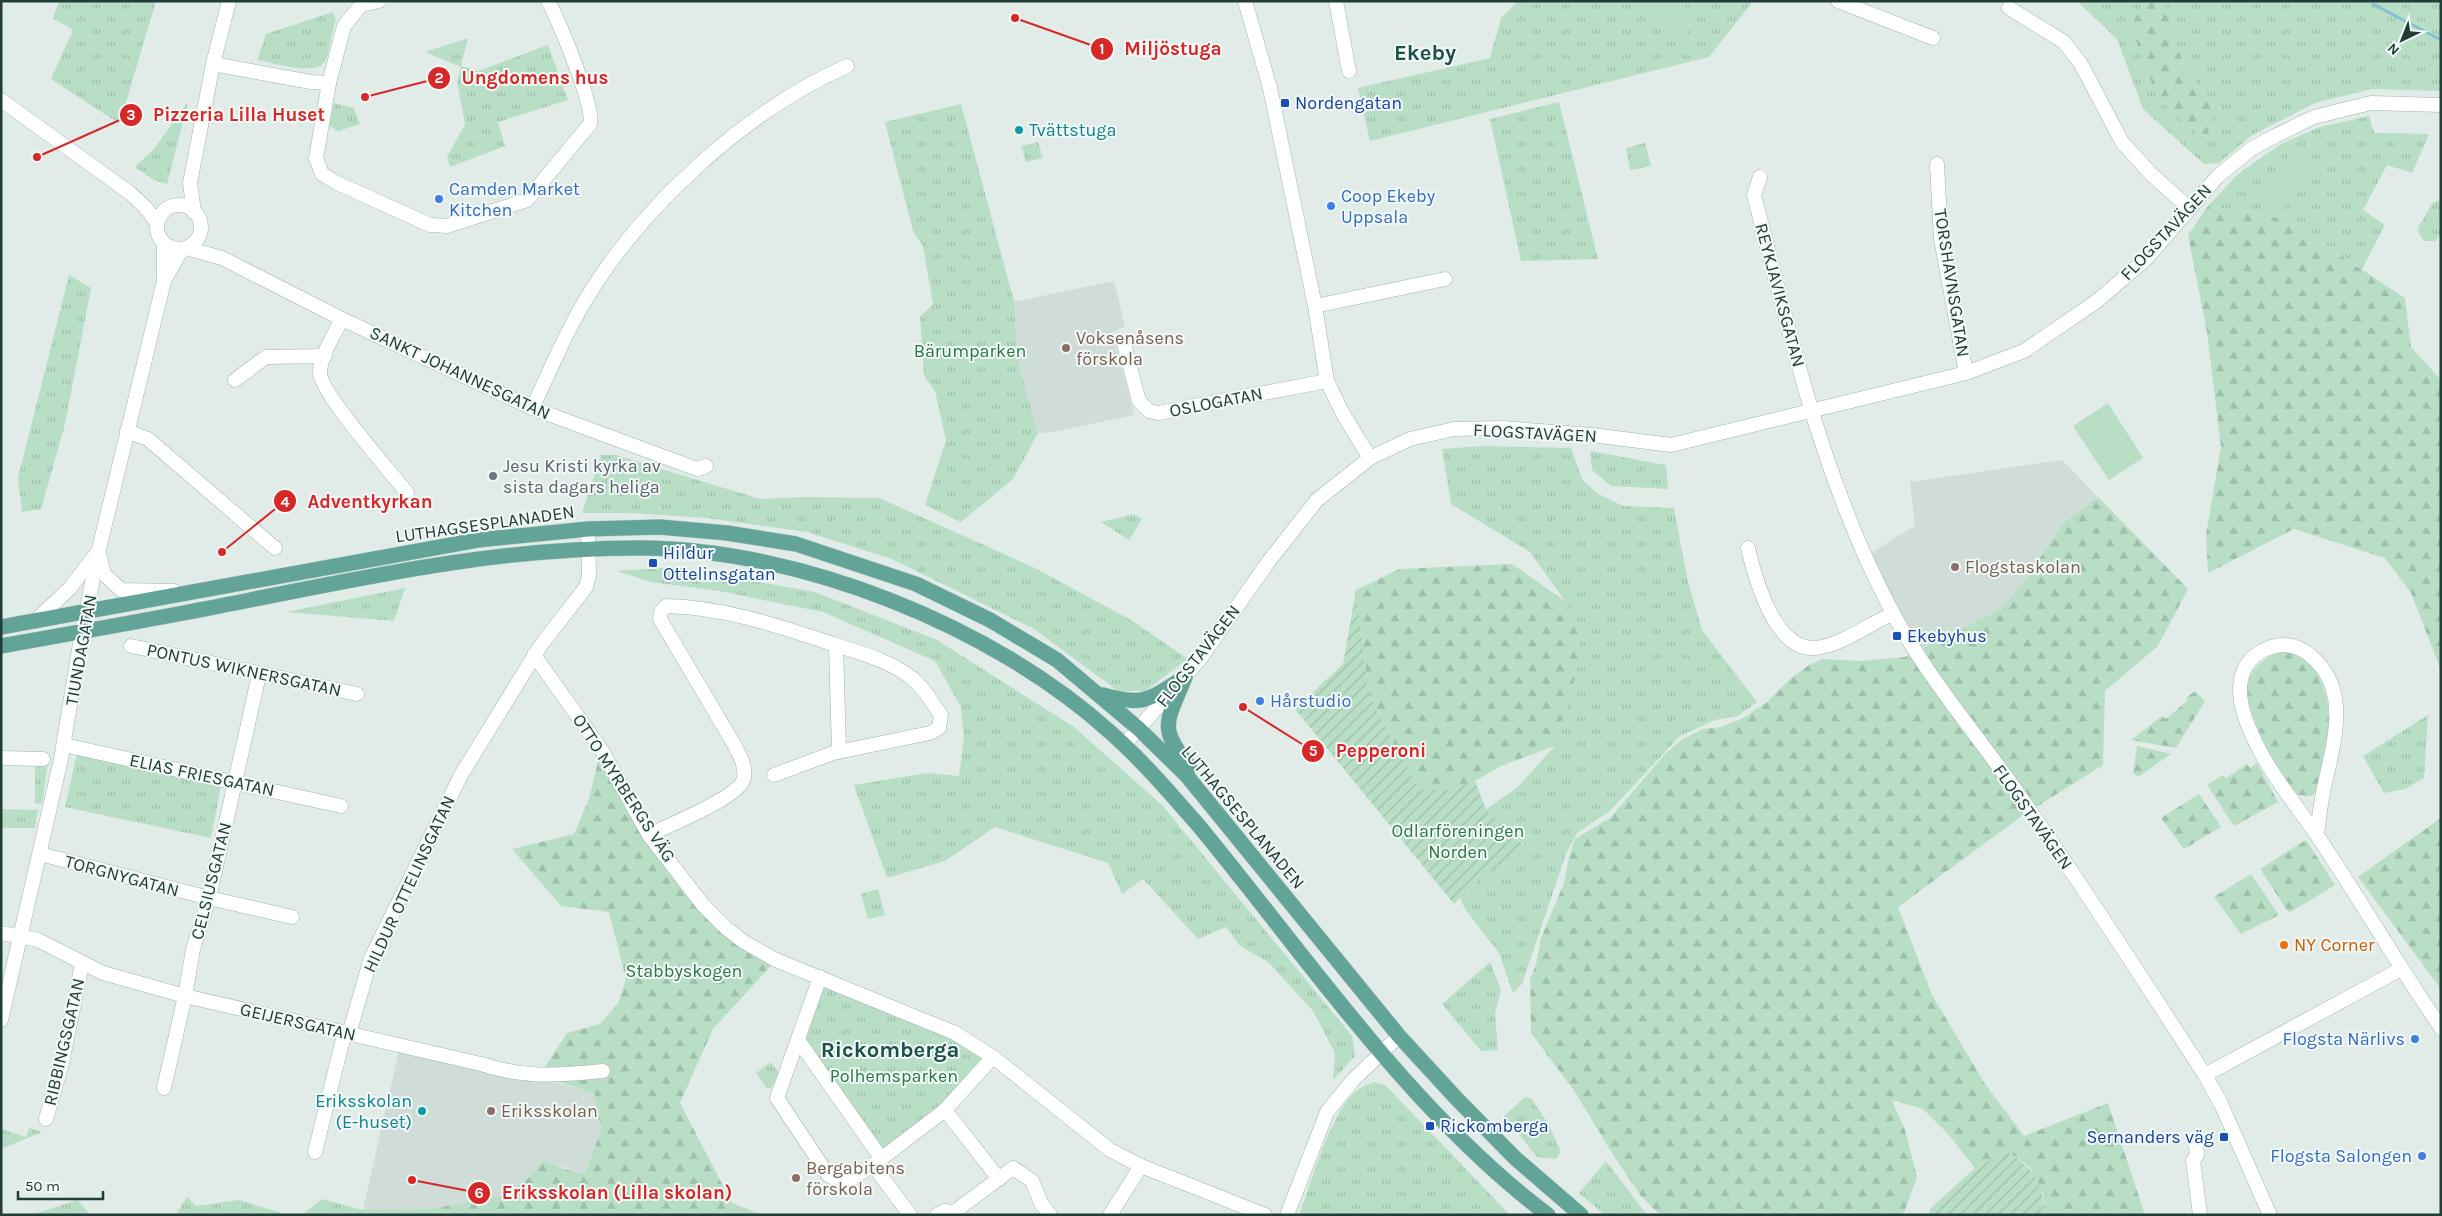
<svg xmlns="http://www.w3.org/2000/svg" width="2442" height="1216" viewBox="0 0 2442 1216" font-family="Karla,sans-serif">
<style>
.built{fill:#cfdcd7}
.grass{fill:url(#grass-tufts)}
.forest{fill:url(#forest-firs)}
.garden{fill:url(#garden-furrows)}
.pitch{fill:#b8dec6}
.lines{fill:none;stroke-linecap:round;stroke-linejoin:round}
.stream{stroke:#86c1d4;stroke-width:3}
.minor-casing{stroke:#a3b4b0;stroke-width:15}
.major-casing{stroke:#c1c9c7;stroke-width:16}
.minor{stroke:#fff;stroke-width:14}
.major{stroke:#63a499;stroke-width:15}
.transit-dot{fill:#1a4fb4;stroke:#f1f8f5;stroke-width:2}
.culture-dot{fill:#0f9aa8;stroke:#f1f8f5;stroke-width:2}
.shop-dot{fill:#3f7fe0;stroke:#f1f8f5;stroke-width:2}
.education-dot{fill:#8d6e63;stroke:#f1f8f5;stroke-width:2}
.worship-dot{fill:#6b7280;stroke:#f1f8f5;stroke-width:2}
.food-dot{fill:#e8710a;stroke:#f1f8f5;stroke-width:2}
.labels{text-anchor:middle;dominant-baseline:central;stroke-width:4;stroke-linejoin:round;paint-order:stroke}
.transit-label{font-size:18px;fill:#164399;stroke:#f1f8f5;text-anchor:start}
.culture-label{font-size:18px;fill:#0d838f;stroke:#f1f8f5;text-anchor:start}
.shop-label{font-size:18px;fill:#366cbe;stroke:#f1f8f5;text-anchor:start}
.street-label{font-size:18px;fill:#203d38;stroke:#f1f8f5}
.education-label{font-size:18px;fill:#785e54;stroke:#f1f8f5;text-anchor:start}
.park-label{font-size:18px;fill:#29764d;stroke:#f1f8f5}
.worship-label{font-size:18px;fill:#5b616d;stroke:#f1f8f5;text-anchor:start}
.food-label{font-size:18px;fill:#c56008;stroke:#f1f8f5;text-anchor:start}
.district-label{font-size:22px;font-weight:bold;fill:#1b5048;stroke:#f1f8f5}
.leader{fill:none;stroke:#d62828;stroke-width:2}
.callout-dot{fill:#d62828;stroke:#f1f8f5;stroke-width:2}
.mark-label{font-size:15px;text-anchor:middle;font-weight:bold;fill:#fff}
.callout-label{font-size:19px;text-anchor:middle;font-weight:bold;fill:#d62828;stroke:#f1f8f5;stroke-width:4;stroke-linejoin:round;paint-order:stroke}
</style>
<defs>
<pattern id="grass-tufts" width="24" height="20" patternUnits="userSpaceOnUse" patternTransform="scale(1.25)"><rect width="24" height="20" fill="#b8dec6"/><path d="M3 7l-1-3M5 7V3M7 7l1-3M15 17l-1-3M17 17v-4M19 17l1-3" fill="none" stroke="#9ebfab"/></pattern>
<pattern id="forest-firs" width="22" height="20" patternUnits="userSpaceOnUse" patternTransform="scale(1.25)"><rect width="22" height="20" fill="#b8dec6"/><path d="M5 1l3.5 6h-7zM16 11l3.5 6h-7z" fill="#9ebfab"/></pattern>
<pattern id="garden-furrows" width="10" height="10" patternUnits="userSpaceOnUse" patternTransform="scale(1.25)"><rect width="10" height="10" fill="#b8dec6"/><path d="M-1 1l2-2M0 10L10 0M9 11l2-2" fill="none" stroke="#9ebfab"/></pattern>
</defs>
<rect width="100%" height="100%" fill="#e1ece8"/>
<g class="built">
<path d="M1114 281 1125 326 1112 333 1134 415 1053 432 1038 433 1018 363 1014 302Z"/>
<path d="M2062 460 2098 497 2063 523 2025 581 2000 609 1920 649 1869 554 1915 526 1910 482Z"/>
<path d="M400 1045 594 1092 601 1130 585 1174 544 1161 531 1176 505 1195 431 1209 363 1210Z"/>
</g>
<g class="grass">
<path d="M59 1H156L124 109 117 122 51 79 73 30 53 18Z"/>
<path d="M1518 1H1750L1751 4 1709 57 1370 141 1358 88 1490 58 1501 18Z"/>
<path d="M2077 1H2441V91L2372 89 2315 103 2252 135 2219 163 2204 164 2143 109 2117 39Z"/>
<path d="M333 12 336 19C331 32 331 49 325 61 317 77 271 62 257 60L266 34Z"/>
<path d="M468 38 461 66 478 71 548 45 568 100 498 122 505 146 450 167 447 157 465 124 457 82 461 67 425 52Z"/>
<path d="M188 102 167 184 154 180 135 167 153 150Z"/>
<path d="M1559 102 1598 259 1521 261 1490 119Z"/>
<path d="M334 103 354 108 360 124 339 131 329 126Z"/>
<path d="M961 104 1014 302 1018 363 1038 433 1013 479 961 522 925 505 946 440 935 391 924 376 920 317 933 304 923 246 913 231 885 122Z"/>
<path d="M2369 116 2374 133 2429 134 2412 173 2387 165 2363 210 2385 225 2362 269 2285 219 2208 206 2238 174 2281 144 2320 127Z"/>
<path d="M1038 142 1043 158 1026 162 1021 146Z"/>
<path d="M1645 143 1651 166 1630 170 1626 148Z"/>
<path d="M2441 200V232L2436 241H2424L2418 232 2419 226 2433 202Z"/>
<path d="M69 275 91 288 65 424 41 509 22 512 18 478Z"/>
<path d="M1482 446 1571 448 1582 479 1597 493 1623 506 1674 508 1687 578 1702 630 1757 702 1738 716 1715 720 1680 736 1610 811 1577 833 1566 854 1522 984 1513 993 1499 953 1465 909 1460 898 1486 874 1525 845 1486 809 1517 788 1555 746 1565 601 1530 552 1451 504 1442 449Z"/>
<path d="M1590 451 1666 465 1668 489 1611 486 1592 470Z"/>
<path d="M601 455H616L760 499 805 497 879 498 1033 567 1131 620 1188 659 1145 691H1118L1034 629 892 559 807 532 707 518 631 513H582Z"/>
<path d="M1134 514 1142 519 1129 540 1101 522Z"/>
<path d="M675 567 815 592 937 640 1074 727 1162 805 1352 1036 1355 1056 1333 1080 1335 1053 1313 1011 1268 962 1239 945 1226 927 1198 939 1143 879 1122 894 1108 863 995 827 945 861 887 878 854 785 927 773 959 776 964 738 961 707 935 661 823 612 719 591 651 582 617 571Z"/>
<path d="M405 588 394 621 286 612Z"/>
<path d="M2428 715 2424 778 2405 789 2384 793 2363 756Z"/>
<path d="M77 753 221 785 211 838 65 807Z"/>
<path d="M35 761 48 762 42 804 35 803Z"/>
<path d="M1 809 38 810 35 828H1Z"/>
<path d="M878 889 885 915 868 919 861 894Z"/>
<path d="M1490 962 1501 990 1495 1013 1498 1050 1481 1051 1442 1004Z"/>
<path d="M818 984 950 1038 988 1062 881 1158 798 1040Z"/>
<path d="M771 1062 779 1073 772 1087 767 1089 756 1073Z"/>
<path d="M1375 1082 1386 1086 1510 1215H1299C1311 1183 1330 1114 1355 1092 1361 1087 1368 1084 1375 1082Z"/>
<path d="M1525 1097 1531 1098 1549 1125 1561 1152 1556 1159 1537 1157 1504 1116Z"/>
<path d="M29 1128 42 1132 1 1149V1129L26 1137Z"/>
<path d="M1606 1161 1644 1211 1649 1215H1605L1579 1193Z"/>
<path d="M187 1197 196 1206 239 1200 289 1215H175Z"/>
<path d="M322 1199 363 1210 368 1215H302Z"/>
<path d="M77 1200 91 1215H31Z"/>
</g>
<g class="forest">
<path d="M2144 1H2164L2182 61 2215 108 2206 142 2157 98 2131 26Z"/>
<path d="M2208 206 2285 219 2405 298 2411 347 2441 380V670L2411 593 2385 558 2294 529 2208 573 2206 535 2221 447 2207 332 2188 235Z"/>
<path d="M2098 497 2188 589 2158 646 2105 691 2103 765 2022 816 1898 907 1932 995 1985 1084 2024 1136 2108 1103 2145 1215H2044L2043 1194 2030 1167 2007 1151 1975 1168 1948 1134 1923 1109 1892 1100 1905 1130 1917 1177 1903 1215H1660L1641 1196 1615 1158 1575 1092 1531 1033 1530 979 1536 965 1541 938 1564 883 1569 857 1575 839 1610 818 1665 754 1681 740 1703 729 1721 727 1743 718 1766 703 1789 680 1809 665 1823 659 1861 661 1905 657 2000 609 2025 581 2063 523Z"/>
<path d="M1512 564 1565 601 1581 633 1577 672 1555 746 1501 766 1475 781 1448 790 1419 791 1369 696 1356 590 1399 569Z"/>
<path d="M2280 651C2299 652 2311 661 2319 677 2338 714 2325 752 2317 791L2311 796 2298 795C2278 774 2241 708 2249 679 2253 667 2269 655 2280 651Z"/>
<path d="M2195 691 2205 701 2176 748 2131 740 2162 716 2166 719 2188 700 2186 698Z"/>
<path d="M2137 746 2171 754 2138 777 2133 773Z"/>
<path d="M601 749 703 905 776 960 713 1029 680 1103 732 1203 762 1215H368L363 1210 431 1209 505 1195 531 1176 543 1160 565 1169 585 1174 601 1130 594 1093 539 1076 567 1033 600 1024 619 1002 626 979 609 912 561 906 512 849 574 834 589 799Z"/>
<path d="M2257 763 2278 802 2234 826 2207 785 2223 775 2226 778 2247 764 2250 768Z"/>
<path d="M2199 794 2221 827 2184 849 2161 818Z"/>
<path d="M2441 818V989L2358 877Z"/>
<path d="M2306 840 2335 885 2289 913 2260 869Z"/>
<path d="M2251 874 2279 915 2241 934 2214 897Z"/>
</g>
<g class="garden">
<path d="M1356 590 1369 696 1419 790H1448L1475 781 1486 809 1525 846 1486 874 1454 904 1295 709 1343 664Z"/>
<path d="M2007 1151C2034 1170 2043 1180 2044 1215H1928L1931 1208 1975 1168Z"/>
</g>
<g class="pitch">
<path d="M1643 1H1680L1698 23 1677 42Z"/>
<path d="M2292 152 2315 174 2279 213 2256 195Z"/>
<path d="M2108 403 2143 458 2109 480 2073 426Z"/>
</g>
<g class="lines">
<path class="stream" d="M2373 4 2441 40"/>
<defs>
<g id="minor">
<path d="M379 1 361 5 344 26 329 83 316 158 322 174 337 183 430 225 447 226 527 200 590 124C595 107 558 19 548 1"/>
<path d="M1245 1 1270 88 1315 306 1327 381 1343 414 1370 458"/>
<path d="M1336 1 1349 71"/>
<path d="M1838 1 1933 38"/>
<path d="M2009 8 2064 42 2081 64 2122 142 2151 174 2189 208"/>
<path d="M213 64 311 82 329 83"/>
<path d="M1 100 130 193 146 208 157 223"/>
<path d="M1937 164 1941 239 1966 373"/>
<path d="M1760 177 1754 195C1790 335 1821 474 1888 604 1924 674 1977 734 2022 799 2085 889 2145 983 2205 1075L2221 1104 2270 1215"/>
<circle cx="179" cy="227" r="22"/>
<path d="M194 212 190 183 213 64 229 1"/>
<path d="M186 248 222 258 342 319 532 408 697 469 706 466"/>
<path d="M164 281 182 249"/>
<path d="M1315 306 1445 279"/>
<path d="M342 319C334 335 321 354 320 372 319 392 392 473 407 493"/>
<path d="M1124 344 1139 401 1149 411 1158 413 1327 381"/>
<path d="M235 380 266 357 325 356"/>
<path d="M532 408C549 374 563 338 582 306 638 209 745 111 847 66"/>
<path d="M127 431 148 439 275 548"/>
<path d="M1748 548C1755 578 1774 650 1815 648 1839 646 1865 627 1886 617"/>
<path d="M100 557 104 574 121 590 174 591"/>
<path d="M35 621 70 588 96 554"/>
<path d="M836 645 839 752"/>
<path d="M131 646 357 694"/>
<path d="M534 655 601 749 649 835 703 905 726 928 744 942 776 960 955 1033 993 1057 1110 1150 1141 1166 1265 1215"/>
<path d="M64 745 341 806"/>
<path d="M1124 745 1200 659 1269 561 1317 500 1370 458 1410 439 1454 429 1503 428 1592 435 1671 445 1966 373 2024 351 2097 301 2146 259 2218 176 2251 149 2275 136 2314 117 2371 103 2441 105"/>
<path d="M1 758 43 759"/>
<path d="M649 835C668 825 741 797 744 778 746 766 740 756 735 746L660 619 661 612 666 606C723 607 779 626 833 644 860 653 890 660 913 679 925 689 932 703 941 715L939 728 930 733 833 753 774 775"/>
<path d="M2317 835C2319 817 2321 800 2325 783 2334 742 2350 690 2313 658 2305 650 2295 645 2283 645 2266 646 2251 655 2244 670 2235 691 2243 715 2252 735 2268 771 2294 802 2316 834 2359 897 2397 964 2441 1028"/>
<path d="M40 854 209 898 292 917"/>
<path d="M1 933 38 940 103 973 185 996 481 1064C528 1079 555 1075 603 1071"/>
<path d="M820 977 777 1098 828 1175 840 1182 848 1181 873 1165 945 1110 993 1057"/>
<path d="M1 1020 61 759 82 632 99 549 164 281V244"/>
<path d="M798 1040 881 1158"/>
<path d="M2205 1075 2401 969"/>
<path d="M164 1088 185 996 193 949 209 898 259 675"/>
<path d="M945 1110 999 1179"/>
<path d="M46 1119 62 1063 82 964"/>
<path d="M2196 1146 2197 1155 2193 1160 2200 1215"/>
<path d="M315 1152 343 1039 349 1034 371 958 461 775 541 645 586 587 589 576 588 529"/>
<path d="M873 1165 910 1215"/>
<path d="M954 1212 1013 1168 1032 1181 1041 1203 1050 1215"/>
<path d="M937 1215 944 1211 954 1212 956 1215"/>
<path d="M1110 1215 1141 1166"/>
<path d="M1287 1215 1327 1112 1353 1080 1399 1036"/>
</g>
<g id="major">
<path d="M1 627 478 540 588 529 660 527 727 533 796 544 916 584 990 620 1057 660 1139 729 1187 776 1399 1036 1456 1098 1515 1158 1581 1215"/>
<path d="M1 646C84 631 167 617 250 600 380 574 509 547 642 548 800 549 993 626 1110 732 1142 760 1171 794 1199 826 1307 957 1412 1113 1548 1215"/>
<path d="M1185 677C1167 723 1157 726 1190 767"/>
<path d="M1103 695C1144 707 1150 699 1185 677"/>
</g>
</defs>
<use href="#minor" class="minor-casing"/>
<use href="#major" class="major-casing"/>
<use href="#minor" class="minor"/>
<use href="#major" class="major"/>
</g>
<g class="transit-dot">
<rect x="1280" y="98" width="10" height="10" rx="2.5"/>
<rect x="648" y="558" width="10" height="10" rx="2.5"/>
<rect x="1892" y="631" width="10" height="10" rx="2.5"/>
<rect x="1425" y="1121" width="10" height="10" rx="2.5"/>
<rect x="2219" y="1132" width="10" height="10" rx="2.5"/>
</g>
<g class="culture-dot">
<circle cx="1019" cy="130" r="5"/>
<circle cx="422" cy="1111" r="5"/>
</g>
<g class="shop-dot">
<circle cx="439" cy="199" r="5"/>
<circle cx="1331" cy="206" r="5"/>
<circle cx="1260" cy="701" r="5"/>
<circle cx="2415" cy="1039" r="5"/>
<circle cx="2422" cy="1156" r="5"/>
</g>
<g class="education-dot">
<circle cx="1066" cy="348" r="5"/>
<circle cx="1955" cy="567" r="5"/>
<circle cx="491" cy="1111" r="5"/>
<circle cx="796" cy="1178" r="5"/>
</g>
<circle class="worship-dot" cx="493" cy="476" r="5"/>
<circle class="food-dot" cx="2284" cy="945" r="5"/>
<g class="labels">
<g class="transit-label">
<text x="1295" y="103">Nordengatan</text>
<text x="663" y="553">Hildur<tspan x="663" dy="21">Ottelinsgatan</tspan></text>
<text x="1907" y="636">Ekebyhus</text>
<text x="1440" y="1126">Rickomberga</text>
<text x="2214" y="1137" text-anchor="end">Sernanders väg</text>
</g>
<g class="culture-label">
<text x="1029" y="130">Tvättstuga</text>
<text x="412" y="1101" text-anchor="end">Eriksskolan<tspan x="412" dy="21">(E-huset)</tspan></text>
</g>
<g class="shop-label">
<text x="449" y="189">Camden Market<tspan x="449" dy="21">Kitchen</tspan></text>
<text x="1341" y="196">Coop Ekeby<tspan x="1341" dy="21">Uppsala</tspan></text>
<text x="1270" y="701">Hårstudio</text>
<text x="2405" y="1039" text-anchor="end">Flogsta Närlivs</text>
<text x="2412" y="1156" text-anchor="end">Flogsta Salongen</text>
</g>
<g class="street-label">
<text transform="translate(2166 232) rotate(-47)">FLOGSTAVÄGEN</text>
<text transform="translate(1952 283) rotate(81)">TORSHAVNSGATAN</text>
<text transform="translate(1780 295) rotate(75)">REYKJAVIKSGATAN</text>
<text transform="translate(460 373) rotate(25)">SANKT JOHANNESGATAN</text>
<text transform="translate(1216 402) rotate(-11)">OSLOGATAN</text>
<text transform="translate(1535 433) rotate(3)">FLOGSTAVÄGEN</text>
<text transform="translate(485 524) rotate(-8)">LUTHAGSESPLANADEN</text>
<text transform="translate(81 650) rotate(-80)">TIUNDAGATAN</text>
<text transform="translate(1198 656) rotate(-52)">FLOGSTAVÄGEN</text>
<text transform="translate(244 670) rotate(12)">PONTUS WIKNERSGATAN</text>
<text transform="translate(202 775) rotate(12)">ELIAS FRIESGATAN</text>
<text transform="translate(624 788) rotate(57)">OTTO MYRBERGS VÄG</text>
<text transform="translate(1243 817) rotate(50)">LUTHAGSESPLANADEN</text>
<text transform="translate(2033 817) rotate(55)">FLOGSTAVÄGEN</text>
<text transform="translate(122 876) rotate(15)">TORGNYGATAN</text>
<text transform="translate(211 881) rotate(-76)">CELSIUSGATAN</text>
<text transform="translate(409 884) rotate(-65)">HILDUR OTTELINSGATAN</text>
<text transform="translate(298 1022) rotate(13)">GEIJERSGATAN</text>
<text transform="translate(64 1042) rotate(-77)">RIBBINGSGATAN</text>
</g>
<g class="education-label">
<text x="1076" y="338">Voksenåsens<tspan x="1076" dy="21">förskola</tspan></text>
<text x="1965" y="567">Flogstaskolan</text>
<text x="501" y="1111">Eriksskolan</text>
<text x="806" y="1168">Bergabitens<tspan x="806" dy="21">förskola</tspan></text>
</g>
<g class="park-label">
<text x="970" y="351">Bärumparken</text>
<text x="1458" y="831">Odlarföreningen<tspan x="1458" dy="21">Norden</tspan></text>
<text x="684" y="971">Stabbyskogen</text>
<text x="894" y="1076">Polhemsparken</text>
</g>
<g class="worship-label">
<text x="503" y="466">Jesu Kristi kyrka av<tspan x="503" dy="21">sista dagars heliga</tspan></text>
</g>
<g class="food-label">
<text x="2294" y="945">NY Corner</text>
</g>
<g class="district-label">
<text x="1425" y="53">Ekeby</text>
<text x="890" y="1050">Rickomberga</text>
</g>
</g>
<path class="leader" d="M1015 18L1102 49M365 97L439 78M37 157L131 115M222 552L285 501M1243 707L1313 751M412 1180L479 1193"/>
<g class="callout-dot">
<circle cx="1015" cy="18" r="5"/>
<circle cx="365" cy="97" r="5"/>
<circle cx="37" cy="157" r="5"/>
<circle cx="222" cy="552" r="5"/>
<circle cx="1243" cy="707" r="5"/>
<circle cx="412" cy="1180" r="5"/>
<circle cx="1102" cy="49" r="12"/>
<circle cx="439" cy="78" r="12"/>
<circle cx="131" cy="115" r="12"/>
<circle cx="285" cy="501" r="12"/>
<circle cx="1313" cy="751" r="12"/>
<circle cx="479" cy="1193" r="12"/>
</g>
<g class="mark-label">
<text x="1102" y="54">1</text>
<text x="439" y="83">2</text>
<text x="131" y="120">3</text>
<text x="285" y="507">4</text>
<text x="1313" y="756">5</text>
<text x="479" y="1198">6</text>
</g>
<g class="callout-label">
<text x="1173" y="55">Miljöstuga</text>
<text x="535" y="84">Ungdomens hus</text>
<text x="239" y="121">Pizzeria Lilla Huset</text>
<text x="370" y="508">Adventkyrkan</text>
<text x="1381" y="757">Pepperoni</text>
<text x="617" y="1199">Eriksskolan (Lilla skolan)</text>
</g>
<rect width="2442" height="1216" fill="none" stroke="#203d38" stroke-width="5"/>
<g transform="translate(2402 40) rotate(223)" stroke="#f1f8f5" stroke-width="4" paint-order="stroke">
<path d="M0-4L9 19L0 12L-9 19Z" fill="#203d38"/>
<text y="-8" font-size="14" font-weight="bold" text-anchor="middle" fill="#203d38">N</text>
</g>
<path d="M18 1191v8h85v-8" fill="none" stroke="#203d38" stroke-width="2.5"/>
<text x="25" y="1191" font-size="15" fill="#203d38" stroke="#f1f8f5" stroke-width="4" paint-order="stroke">50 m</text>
</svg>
